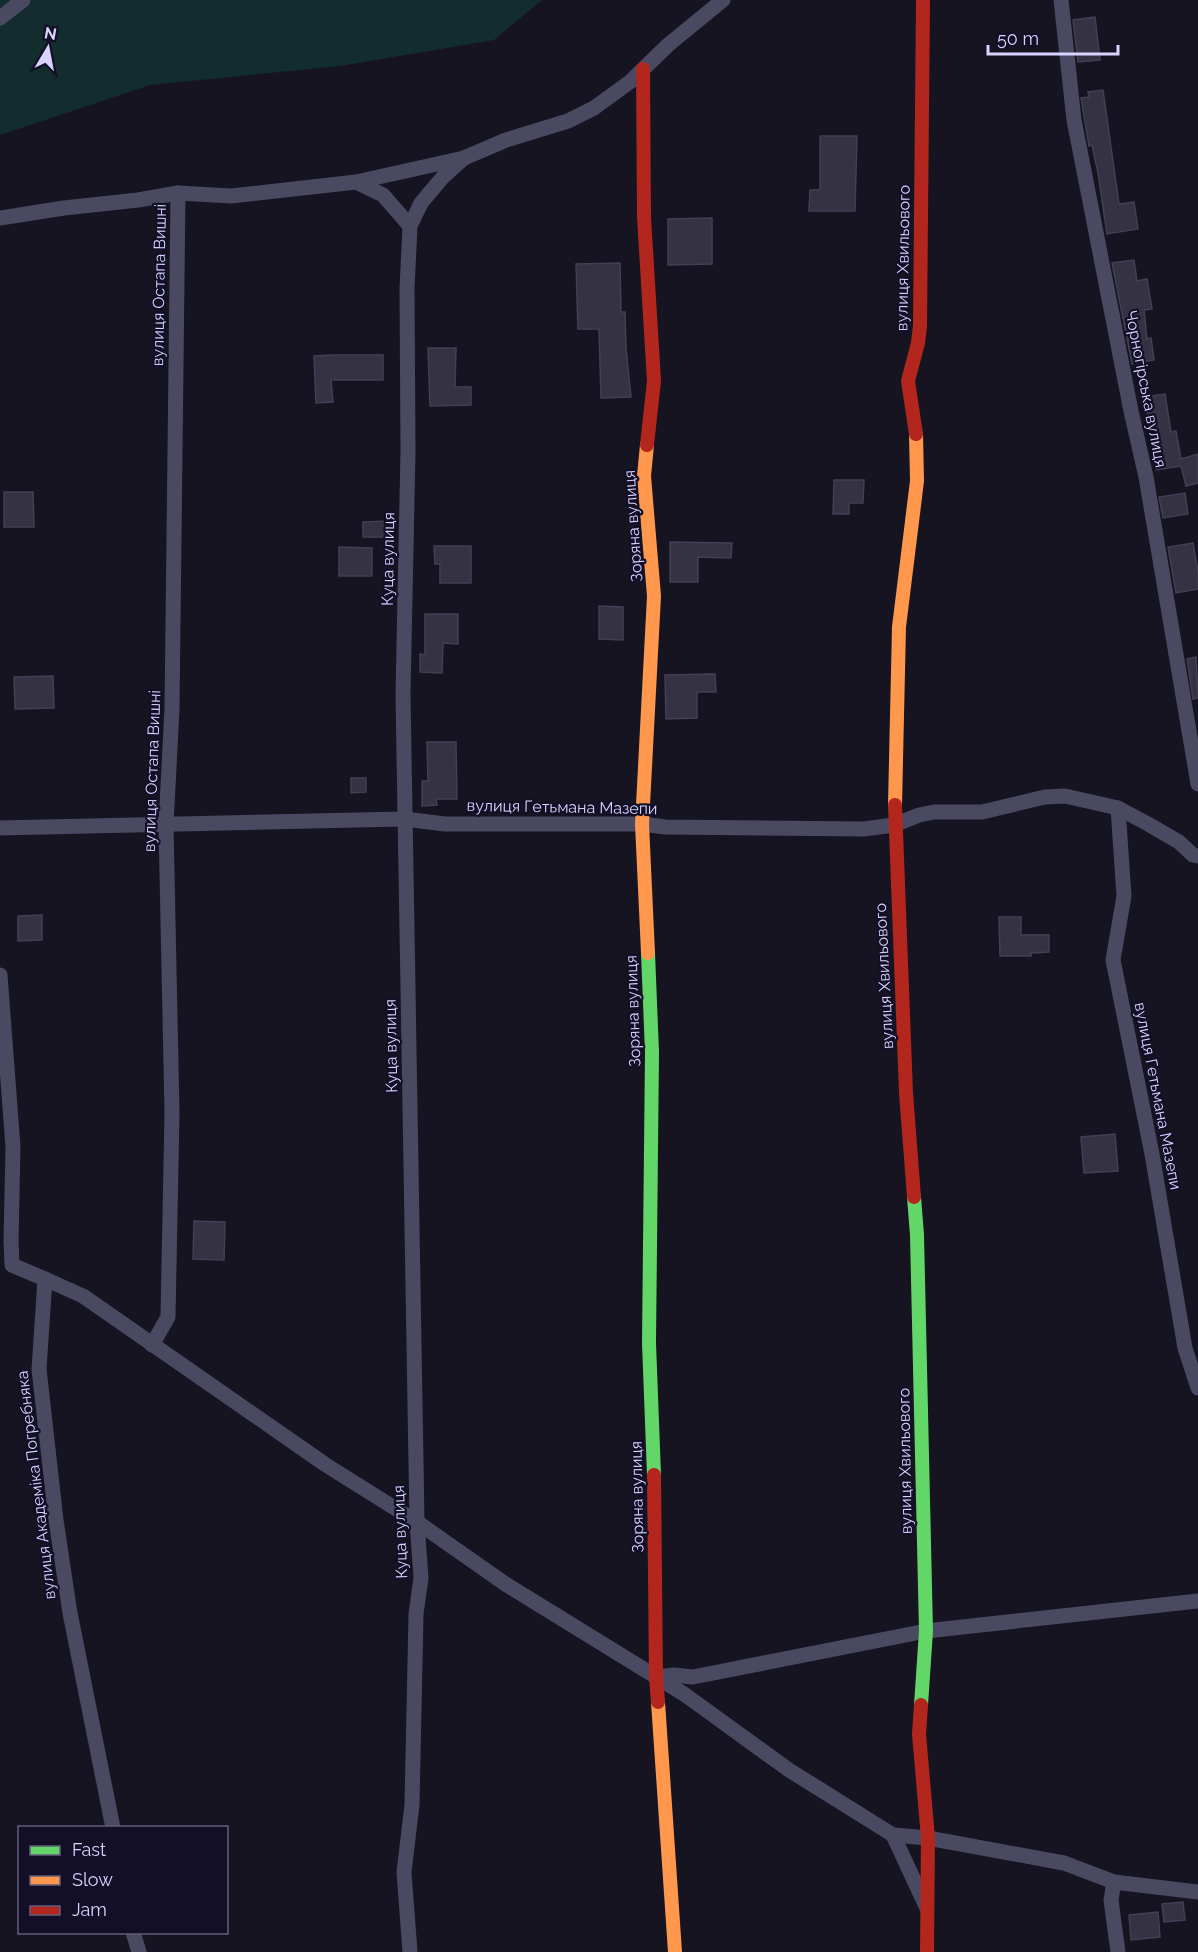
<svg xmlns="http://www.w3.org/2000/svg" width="1198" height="1952" viewBox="0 0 1198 1952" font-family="Raleway,sans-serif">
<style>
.green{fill:#132c2d}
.building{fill:#343243;stroke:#433f54;stroke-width:1.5}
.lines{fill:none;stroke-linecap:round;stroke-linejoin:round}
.street{stroke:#4a4962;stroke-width:15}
.fast{stroke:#63d668;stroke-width:14}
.slow{stroke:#ff974d;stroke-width:14}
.jam{stroke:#b3261e;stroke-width:14}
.labels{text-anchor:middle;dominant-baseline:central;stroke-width:4.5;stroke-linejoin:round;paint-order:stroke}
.street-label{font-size:16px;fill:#d9d4ff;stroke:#130f26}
</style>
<rect width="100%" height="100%" fill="#161421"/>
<path class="green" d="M0 0H542L494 40 340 66 150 85 0 135Z"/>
<g class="building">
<path d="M1095 17 1100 60 1078 62 1073 20Z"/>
<path d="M1103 90 1119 204 1134 202 1138 229 1107 234 1098 173 1092 145 1089 146 1081 98 1089 97 1088 92Z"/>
<path d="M820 136H857L855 211H809L810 190H820Z"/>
<path d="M712 218V264L668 265V219Z"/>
<path d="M1134 260 1137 281 1147 279 1152 309 1144 310 1147 339 1151 338 1154 360 1132 364 1112 263Z"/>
<path d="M620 263 621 312H625L626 348 631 397 601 398 599 329H578L576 264Z"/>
<path d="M428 348H456L455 387H471V405L430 406Z"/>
<path d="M331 355H383V380H331L333 402 316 403 314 356Z"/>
<path d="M1165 394 1171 432 1176 431 1181 459 1198 454V483L1186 486 1181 466 1156 470 1145 397Z"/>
<path d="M834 480H864L863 503H849V514H833Z"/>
<path d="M4 492H33L34 527H4Z"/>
<path d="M1185 493 1188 514 1163 518 1159 497Z"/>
<path d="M389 521V537H363V522Z"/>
<path d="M670 542 732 543 731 558 698 557V582H670Z"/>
<path d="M1193 543 1198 572V589L1176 593 1168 547Z"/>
<path d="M434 546H471V583H440V564H435Z"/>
<path d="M339 547 372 548V576H339Z"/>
<path d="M599 606 623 607V640L599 639Z"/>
<path d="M425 614H458V644L443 643 442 673 420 672V654L425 655Z"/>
<path d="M1196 657 1198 698 1193 699 1187 659Z"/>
<path d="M715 674 716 692H697V718L666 719 665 675Z"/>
<path d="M53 676 54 708 15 709 14 677Z"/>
<path d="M427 742H456L457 799H436L437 805 422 806V781H428Z"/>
<path d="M351 778H366V792L351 793Z"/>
<path d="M42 915V940L18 941V916Z"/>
<path d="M999 917H1021V935H1049V952L1031 953V956H1000Z"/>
<path d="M1115 1134 1118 1171 1084 1173 1081 1137Z"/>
<path d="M194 1221 225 1222 224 1260 193 1259Z"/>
<path d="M1183 1902 1185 1920 1164 1922 1162 1904Z"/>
<path d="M1158 1912 1160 1937 1131 1940 1129 1915Z"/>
</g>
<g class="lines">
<g class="street">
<path d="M1061 0 1074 120 1131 411 1146 477 1198 784"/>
<path d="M0 18 23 0"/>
<path d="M356 182 383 195 410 226"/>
<path d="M0 218 64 208 138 200 178 193 231 196 356 182 464 158 506 140 568 121 594 108 631 81 668 45 723 0"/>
<path d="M1118 808 1124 896 1113 960 1152 1154 1185 1348 1198 1388"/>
<path d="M0 828 405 819 445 824H642L665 827 864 829 894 825 919 815 934 812H982L1045 797 1065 796 1118 808 1148 824 1179 842 1193 855 1198 856"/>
<path d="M0 975 13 1147 11 1241 12 1265 45 1279 39 1369 56 1520 70 1613 113 1828"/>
<path d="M45 1279 83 1296 326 1465 417 1522 507 1585 684 1694 789 1770 893 1835 928 1838 1064 1863 1114 1882 1198 1892"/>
<path d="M152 1345 168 1317 172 1113 166 825 172 709 178 193"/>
<path d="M656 1677 674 1675 693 1677 926 1631 1198 1601"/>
<path d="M893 1835 926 1906"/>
<path d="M1114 1882 1111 1900 1118 1952"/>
<path d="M133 1932 139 1952"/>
<path d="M410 1952 404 1872 412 1805 416 1614 421 1578 417 1522 403 694 408 451 407 288 410 226 421 203 443 177 464 158"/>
</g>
<g class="fast">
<path d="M648 953 652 1052 649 1343 654 1475"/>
<path d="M914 1197 917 1235 926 1631 921 1705"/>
</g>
<g class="slow">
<path d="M647 445 644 476 654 596 642 824 648 953"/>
<path d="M895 805 899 627 917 481 916 434"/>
<path d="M658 1702 675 1952"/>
</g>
<g class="jam">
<path d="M643 69 644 217 654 381 647 445"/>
<path d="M916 434 908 381 918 343 920 326 923 0"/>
<path d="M895 805 906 1093 914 1197"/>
<path d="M654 1475 656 1677 658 1702"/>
<path d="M921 1705 919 1734 928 1838 927 1952"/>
</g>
</g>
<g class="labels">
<g class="street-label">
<text transform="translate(903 258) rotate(-89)">вулиця Хвильового</text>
<text transform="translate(159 285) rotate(-89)">вулиця Остапа Вишні</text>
<text transform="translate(1146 389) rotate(79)">Чорногірська вулиця</text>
<text transform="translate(633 526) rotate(-94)">Зоряна вулиця</text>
<text transform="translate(388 559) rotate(-89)">Куца вулиця</text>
<text transform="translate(152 771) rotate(-88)">вулиця Остапа Вишні</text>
<text transform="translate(562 807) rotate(1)">вулиця Гетьмана Мазепи</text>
<text transform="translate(884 976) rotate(-93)">вулиця Хвильового</text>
<text transform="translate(633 1011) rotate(-92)">Зоряна вулиця</text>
<text transform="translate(391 1046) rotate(-91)">Куца вулиця</text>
<text transform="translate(1158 1096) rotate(79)">вулиця Гетьмана Мазепи</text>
<text transform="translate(905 1461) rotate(-91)">вулиця Хвильового</text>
<text transform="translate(36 1485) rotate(-97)">вулиця Академіка Погребняка</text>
<text transform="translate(637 1497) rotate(-91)">Зоряна вулиця</text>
<text transform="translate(400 1532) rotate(-92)">Куца вулиця</text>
</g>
</g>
<rect x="18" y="1826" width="210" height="108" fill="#130f26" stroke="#625e7d" stroke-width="1.5"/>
<rect x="30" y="1846" width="30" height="9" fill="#63d668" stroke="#625e7d" stroke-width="1.5"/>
<text x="72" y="1856" font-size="18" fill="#d9d4ff">Fast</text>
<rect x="30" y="1876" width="30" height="9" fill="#ff974d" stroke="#625e7d" stroke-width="1.5"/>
<text x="72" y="1886" font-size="18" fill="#d9d4ff">Slow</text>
<rect x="30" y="1906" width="30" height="9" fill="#b3261e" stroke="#625e7d" stroke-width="1.5"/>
<text x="72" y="1916" font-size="18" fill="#d9d4ff">Jam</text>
<g transform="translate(48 48) rotate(10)" stroke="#130f26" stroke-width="4.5" paint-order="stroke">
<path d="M0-4.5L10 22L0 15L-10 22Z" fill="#d9d4ff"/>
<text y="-9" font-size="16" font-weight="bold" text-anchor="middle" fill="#d9d4ff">N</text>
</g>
<path d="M988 45v9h130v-9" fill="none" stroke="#d9d4ff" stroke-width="3"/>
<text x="997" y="45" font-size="18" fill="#d9d4ff" stroke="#130f26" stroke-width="4.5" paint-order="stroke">50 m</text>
</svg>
